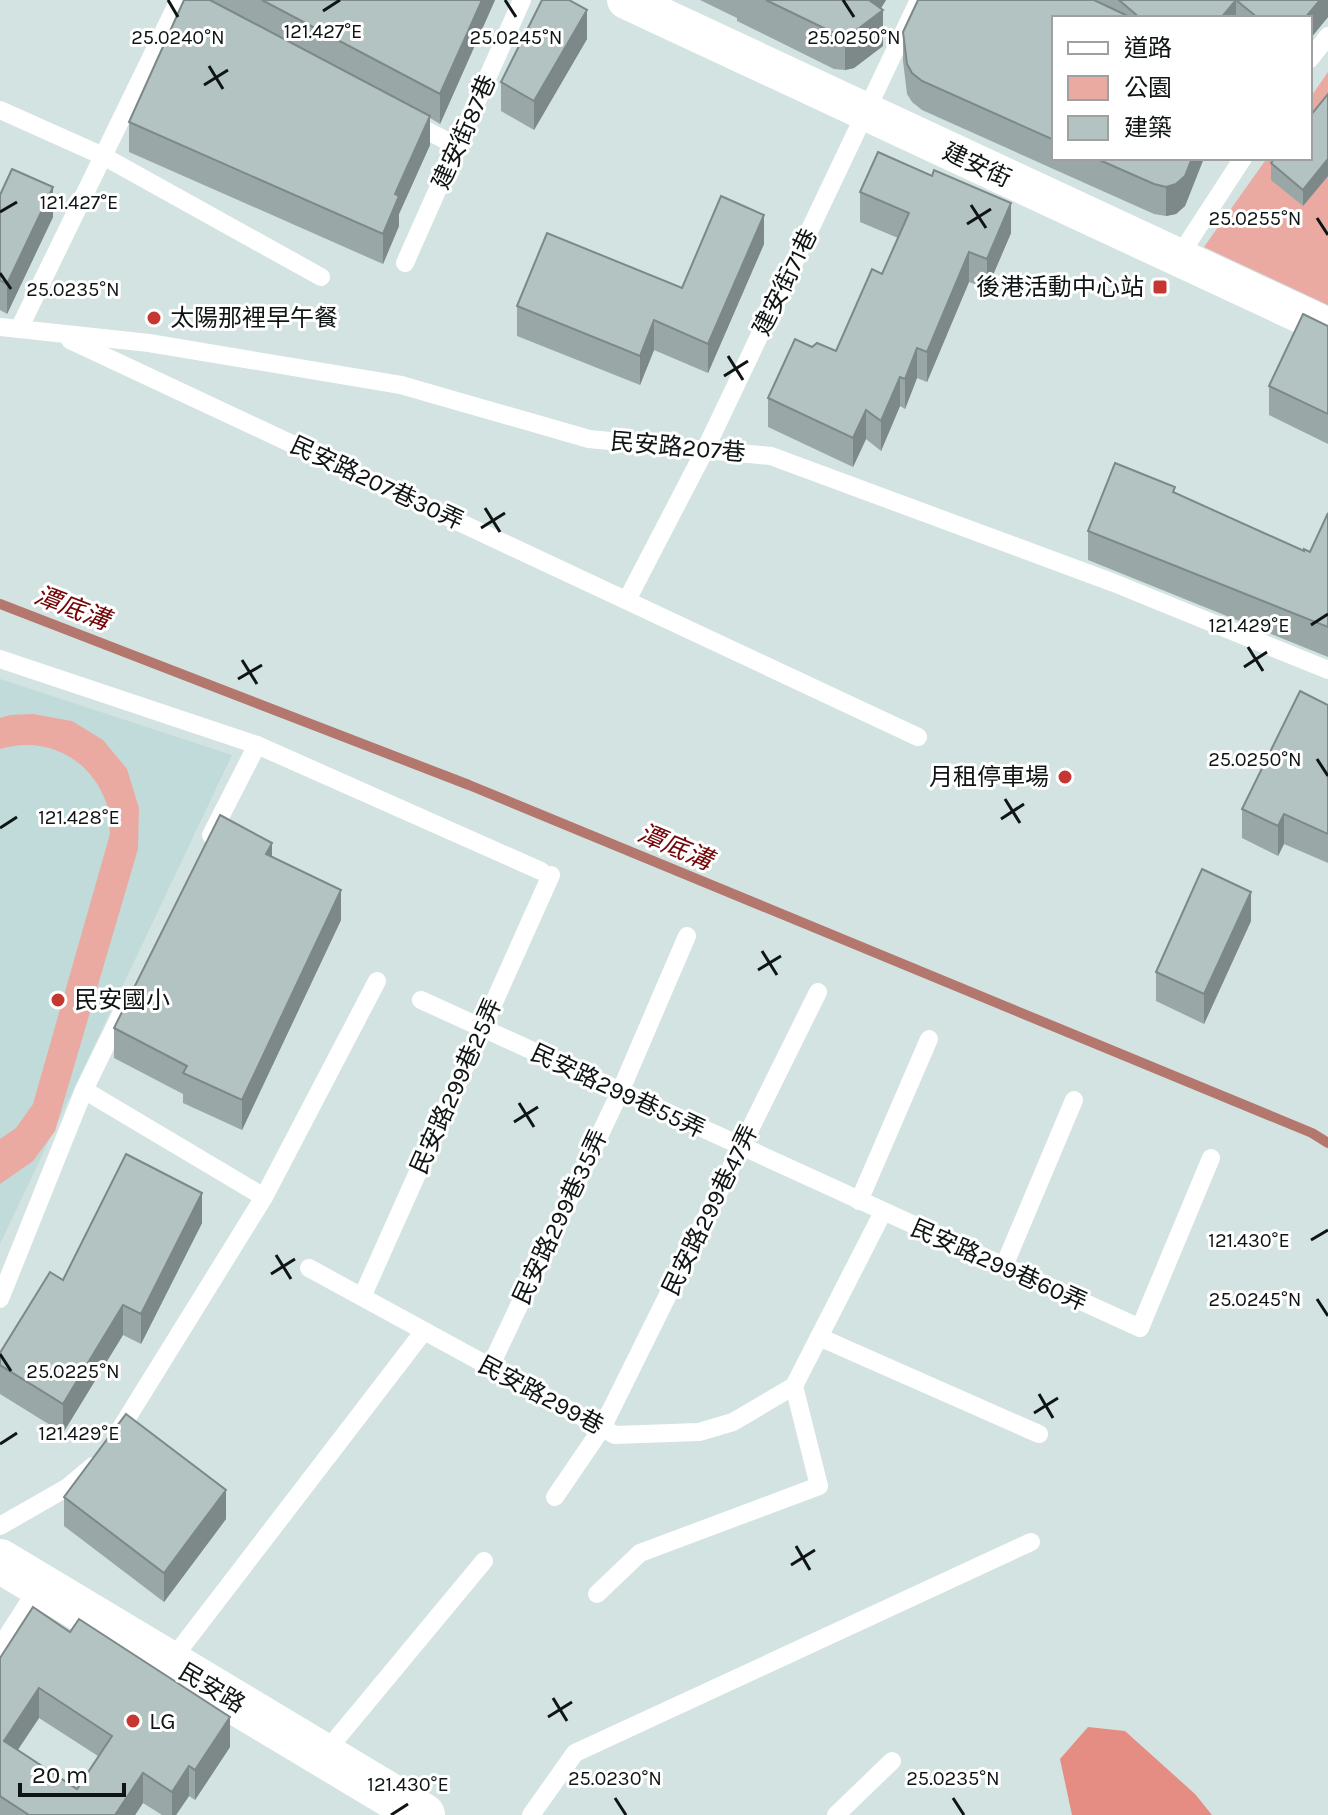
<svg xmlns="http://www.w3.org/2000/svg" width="1328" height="1815" viewBox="0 0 1328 1815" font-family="Karla,'Noto Sans TC',sans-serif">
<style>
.built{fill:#c0dbd9}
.green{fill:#eaaaa2}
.forest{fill:#e58d82}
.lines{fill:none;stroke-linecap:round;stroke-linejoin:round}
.stream{stroke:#b4776e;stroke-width:10}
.service{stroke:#fff;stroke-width:18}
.minor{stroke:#fff;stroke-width:38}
.tertiary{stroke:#fff;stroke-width:44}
.wall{fill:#99a8a7;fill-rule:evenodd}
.shaded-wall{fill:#7d8888}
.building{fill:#b2c3c2;stroke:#7d8888;stroke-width:2;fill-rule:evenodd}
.ticks{fill:none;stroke:#0f1514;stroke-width:3}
.poi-dot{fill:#c53730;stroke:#fff;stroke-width:3}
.labels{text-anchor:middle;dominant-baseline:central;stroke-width:6;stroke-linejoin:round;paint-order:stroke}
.street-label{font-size:24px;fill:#0f1514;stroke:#fff}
.poi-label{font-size:24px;fill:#0f1514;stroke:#fff;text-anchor:start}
.water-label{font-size:26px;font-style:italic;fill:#740709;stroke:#fff}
.ticks-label{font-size:20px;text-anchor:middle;fill:#0f1514;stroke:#fff;stroke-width:6;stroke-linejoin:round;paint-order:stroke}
</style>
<rect width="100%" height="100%" fill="#d2e3e2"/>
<path class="built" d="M0 679 232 755 0 1244Z"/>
<g class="green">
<path d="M1328 72V305L1204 247 1267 158H1310V98Z"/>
<path d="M33 714 72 721 103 740 127 769 139 808 138 849 55 1131 33 1161 0 1184V1139L16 1128 33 1104 110 834C109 824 110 812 106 802 90 758 46 735 0 749V718L10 715Z"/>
</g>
<path class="forest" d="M1088 1727 1125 1731 1195 1794 1212 1815H1072L1060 1759Z"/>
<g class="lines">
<path class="stream" d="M0 604 469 785 1312 1133 1328 1143"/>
<g class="service">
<path d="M1310 59 1328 36"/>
<path d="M0 110 103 156 321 277"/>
<path d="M408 121 457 146"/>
<path d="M1178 258 1243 158"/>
<path d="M405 263 522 0"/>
<path d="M0 327 149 343 401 385 589 439 771 456 1114 583 1328 670"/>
<path d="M19 329 179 0"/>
<path d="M70 340 918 737"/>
<path d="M627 600 705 450 919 0"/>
<path d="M0 659 257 745 541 871"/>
<path d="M211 835 257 745"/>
<path d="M421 1000 1140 1328 1211 1158"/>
<path d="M84 1090 264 1197"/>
<path d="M859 1201 929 1039"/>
<path d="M1004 1266 1074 1100"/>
<path d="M309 1268 615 1435 699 1432 733 1422 794 1386 883 1212"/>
<path d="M362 1297 551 875"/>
<path d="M0 1299 84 1090 124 1008"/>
<path d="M819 1337 1039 1434"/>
<path d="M490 1367 620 1092 687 936"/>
<path d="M116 1436 264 1197 377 981"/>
<path d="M555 1497 602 1428 818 992"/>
<path d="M0 1526 68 1487 93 1466"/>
<path d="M597 1594 640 1553 819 1486 794 1386"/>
<path d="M0 1647 40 1585"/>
<path d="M170 1662 424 1331"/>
<path d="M323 1755 484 1561"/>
<path d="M531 1815 575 1753 1031 1542"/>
<path d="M836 1815 892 1761"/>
</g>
<path class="minor" d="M626 0 1328 327"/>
<path class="tertiary" d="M0 1561 423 1815"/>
</g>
<g class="wall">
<path d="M184 0H495L440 124 430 118V145L399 214V226L383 264 129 152V122Z"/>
<path d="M700 0H886L881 8 883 46 854 68 845 70 834 69 737 21V18Z"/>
<path d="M918 0H1328V17L1310 39V18H1054V158H1204L1185 206 1176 214 1166 216 1154 214 922 110 912 102 907 94 903 61V32Z"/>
<path d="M587 39 534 130 501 111V82Z"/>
<path d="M1328 94V176L1303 206 1271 180V163Z"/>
<path d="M860 192 1011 233 987 289 969 282 927 382 917 378 905 409 900 406 881 451 866 439 853 467 768 427V398L812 347 836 351 882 274 898 238 860 222Z"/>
<path d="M0 195 53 217 7 314 0 310Z"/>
<path d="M764 244 708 373 654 350 640 385 517 336V306L682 288Z"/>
<path d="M1328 326V444L1269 415V386Z"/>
<path d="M1175 493 1304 551 1310 552 1328 513V657L1088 560V531Z"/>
<path d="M1328 705V863L1284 844 1278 856 1242 838V809Z"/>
<path d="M272 857 341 920 242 1130 183 1103V1094L114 1058V1028Z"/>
<path d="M1251 921 1204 1024 1156 1001V972Z"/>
<path d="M202 1223 141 1344 123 1335 63 1433 0 1394V1353L63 1280Z"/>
<path d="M64 1497 226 1519 164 1602 64 1526Z"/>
<path d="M0 1658 230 1747 195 1800 189 1796 176 1815H162L143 1803 135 1815H0ZM39 1718 98 1756 77 1789 18 1750Z"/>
</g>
<g class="shaded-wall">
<path d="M482 0H495L440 124V94Z"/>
<path d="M867 0H886L878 13 883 10V46L854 68 845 70V35Z"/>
<path d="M1236 0V18H1221Z"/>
<path d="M1320 0H1328V17L1310 39V18H1305Z"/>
<path d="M587 10V39L534 130V101Z"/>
<path d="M430 116V145L399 214V226L383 264V234L395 194Z"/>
<path d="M1192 158H1204L1185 206 1176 214 1166 216V187Z"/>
<path d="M1328 159V176L1303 206V190Z"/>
<path d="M53 187V217L7 314V284Z"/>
<path d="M1011 203V233L987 289V259Z"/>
<path d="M764 215V244L708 373V344Z"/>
<path d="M969 252V282L927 382V352Z"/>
<path d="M654 320V350L640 385V356Z"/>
<path d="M917 348V378L905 409V379Z"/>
<path d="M900 377V406L881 451V421Z"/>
<path d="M866 410V439L853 467V438Z"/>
<path d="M1284 814V844L1278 856V826Z"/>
<path d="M272 843V872L266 854Z"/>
<path d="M341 890V920L242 1130V1100Z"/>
<path d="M1251 892V921L1204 1024V994Z"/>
<path d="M202 1193V1223L141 1344V1314Z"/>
<path d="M123 1305V1335L63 1433V1404Z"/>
<path d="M226 1490V1519L164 1602V1573Z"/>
<path d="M39 1688V1718L4 1770V1741Z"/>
<path d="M230 1717V1747L195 1800V1770Z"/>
<path d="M189 1766V1796L176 1815H172V1792Z"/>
<path d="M143 1773V1803L135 1815H115Z"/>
</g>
<g class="building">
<path d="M184 0H210L430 116 395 194 399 196 383 234 129 122Z"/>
<path d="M262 0H482L440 94Z"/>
<path d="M542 0H569L587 10 534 101 501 82Z"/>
<path d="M766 0H869L883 10 854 32 845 35 834 33Z"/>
<path d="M918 0H1094L1132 18H1054V140L922 81 912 73 907 64 903 32Z"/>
<path d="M1119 0H1236L1221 18H1140Z"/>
<path d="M1236 0H1320L1305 18H1258Z"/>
<path d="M1328 94V159L1303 190 1271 163 1275 158H1310V116Z"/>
<path d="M878 152 932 176 934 170 1011 203 987 259 969 252 927 352 917 348 905 379 900 377 881 421 866 410 853 438 768 398 795 339 812 347 817 343 836 351 872 269 882 274 909 213 860 192Z"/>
<path d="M1095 158H1192L1185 176 1176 184 1166 187 1154 184Z"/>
<path d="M12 169 53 187 7 284 0 280V195Z"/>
<path d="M721 196 764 215 708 344 654 320 640 356 517 306 547 233 682 288Z"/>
<path d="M1303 314 1328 326V414L1269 386Z"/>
<path d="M1115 463 1175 487 1173 492 1304 551V549L1310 552 1328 513V627L1088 531Z"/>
<path d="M1300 691 1328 705V834L1284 814 1278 826 1242 809Z"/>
<path d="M220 815 272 843 266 854 341 890 242 1100 183 1073 187 1066 114 1028Z"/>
<path d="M1202 869 1251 892 1204 994 1156 972Z"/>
<path d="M126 1154 202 1193 141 1314 123 1305 63 1404 0 1365V1353L50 1272 63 1280Z"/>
<path d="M126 1414 226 1490 164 1573 64 1497Z"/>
<path d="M33 1607 70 1632 79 1619 230 1717 195 1770 189 1766 172 1792 143 1773 115 1815H29L0 1796V1658ZM39 1688 112 1736 77 1789 4 1741Z"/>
</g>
<path class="ticks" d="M168 0 178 17M505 0 516 17M843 0 854 17M323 11 340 0M209 66 223 89M204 85 228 70M971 205 986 228M0 212 17 202M1317 218 1328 235M967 224 991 209M0 273 11 289M728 356 743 380M724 376 748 361M485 508 500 532M481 528 505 513M1311 625 1328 614M1248 647 1263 671M242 660 257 684M1244 667 1267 652M238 679 262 665M1317 759 1328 776M1005 799 1020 823M1001 819 1024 804M0 828 17 817M762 951 777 975M758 970 781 956M519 1103 534 1127M514 1122 538 1107M1311 1240 1328 1230M276 1255 291 1279M271 1274 295 1259M1317 1299 1328 1316M0 1354 11 1371M1039 1394 1053 1418M1034 1413 1058 1398M0 1444 17 1433M796 1546 810 1570M791 1565 815 1550M553 1698 567 1721M548 1717 572 1702M615 1798 626 1815M953 1798 964 1815M391 1815 408 1804"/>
<g class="poi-dot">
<rect x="1152" y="279" width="16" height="16" rx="4"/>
<circle cx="154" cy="318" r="8"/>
<circle cx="1065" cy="777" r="8"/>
<circle cx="58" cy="1000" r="8"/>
<circle cx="133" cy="1721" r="8"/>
</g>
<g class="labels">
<g class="street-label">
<text transform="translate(464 132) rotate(-66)">建安街87巷</text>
<text transform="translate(977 165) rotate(25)">建安街</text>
<text transform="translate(785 282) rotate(-64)">建安街71巷</text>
<text transform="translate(678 447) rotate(5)">民安路207巷</text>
<text transform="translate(377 483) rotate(25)">民安路207巷30弄</text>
<text transform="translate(456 1086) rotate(-66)">民安路299巷25弄</text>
<text transform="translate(618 1091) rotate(25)">民安路299巷55弄</text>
<text transform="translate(710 1210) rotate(-64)">民安路299巷47弄</text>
<text transform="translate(560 1217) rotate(-65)">民安路299巷35弄</text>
<text transform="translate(999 1265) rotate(24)">民安路299巷60弄</text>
<text transform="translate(541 1395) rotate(28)">民安路299巷</text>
<text transform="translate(212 1688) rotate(31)">民安路</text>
</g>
<g class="poi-label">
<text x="1144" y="287" text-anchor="end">後港活動中心站</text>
<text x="170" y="318">太陽那裡早午餐</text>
<text x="1049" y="777" text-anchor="end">月租停車場</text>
<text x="74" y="1000">民安國小</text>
<text x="149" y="1721">LG</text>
</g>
<g class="water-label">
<text transform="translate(72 608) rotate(21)">潭底溝</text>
<text transform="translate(675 847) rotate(23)">潭底溝</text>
</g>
</g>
<g class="ticks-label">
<text x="323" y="38">121.427°E</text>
<text x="854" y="44">25.0250°N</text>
<text x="178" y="44">25.0240°N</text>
<text x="516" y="44">25.0245°N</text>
<text x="79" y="209">121.427°E</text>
<text x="1255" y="225">25.0255°N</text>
<text x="73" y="296">25.0235°N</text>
<text x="1249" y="632">121.429°E</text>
<text x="1255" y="766">25.0250°N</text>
<text x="79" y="824">121.428°E</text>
<text x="1249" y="1247">121.430°E</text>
<text x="1255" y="1306">25.0245°N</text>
<text x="73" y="1378">25.0225°N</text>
<text x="79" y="1440">121.429°E</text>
<text x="615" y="1785">25.0230°N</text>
<text x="953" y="1785">25.0235°N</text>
<text x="408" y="1791">121.430°E</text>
</g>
<rect x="1052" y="16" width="260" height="144" fill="#ffffff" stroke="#9fa1a1" stroke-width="2"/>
<rect x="1068" y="42" width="40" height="12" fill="#ffffff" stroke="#9fa1a1" stroke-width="2"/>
<text x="1124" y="56" font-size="24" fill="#0f1514">道路</text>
<rect x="1068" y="76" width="40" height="24" fill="#eaaaa2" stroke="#9fa1a1" stroke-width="2"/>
<text x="1124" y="96" font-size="24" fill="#0f1514">公園</text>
<rect x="1068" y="116" width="40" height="24" fill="#b2c3c2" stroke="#9fa1a1" stroke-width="2"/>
<text x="1124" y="136" font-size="24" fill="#0f1514">建築</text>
<path d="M20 1783v12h104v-12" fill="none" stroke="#0f1514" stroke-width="4"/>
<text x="32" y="1783" font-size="24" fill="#0f1514" stroke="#ffffff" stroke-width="6" paint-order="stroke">20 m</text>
</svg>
